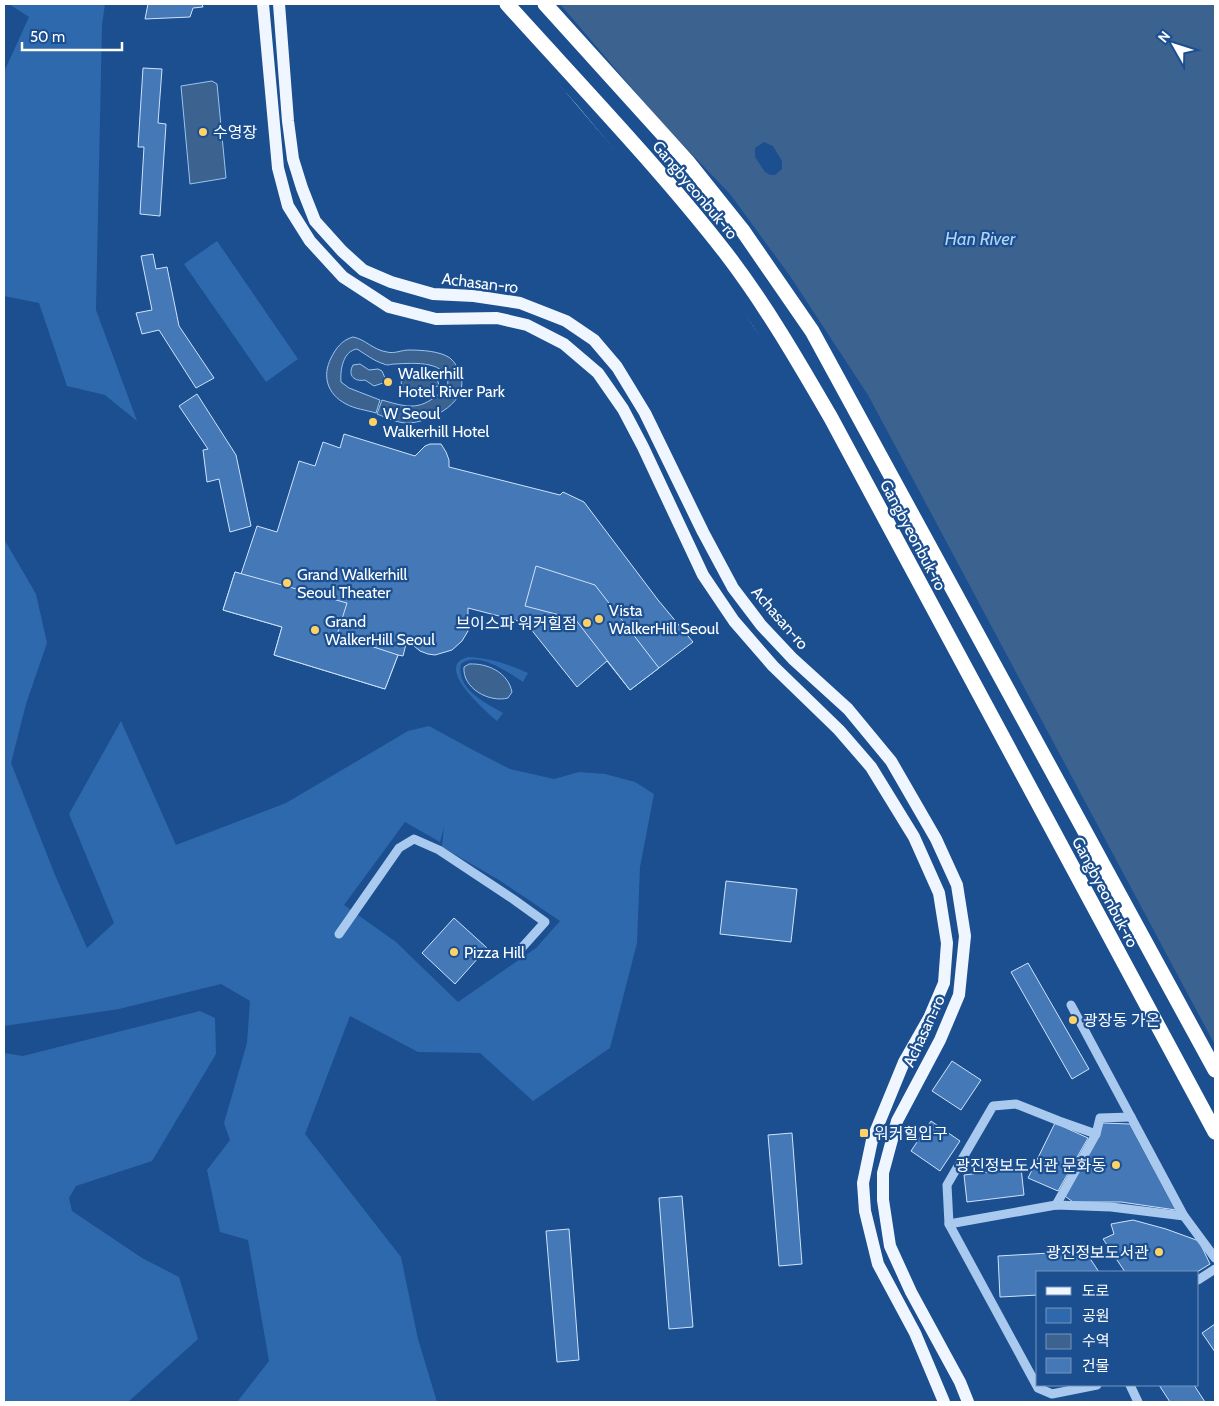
<svg xmlns="http://www.w3.org/2000/svg" width="1219" height="1406" viewBox="0 0 1219 1406" font-family="Cabin,'Noto Sans KR',sans-serif">
<style>
.green{fill:#2e69ad;fill-rule:evenodd}
.water{fill:#3c6290;stroke:#9cc4f0}
.pier{fill:#1b4f8f}
.building{fill:#4478b7;stroke:#cfe3fa}
.lines{fill:none;stroke-linecap:round;stroke-linejoin:round}
.minor{stroke:#a9c9ee;stroke-width:9}
.major{stroke:#f0f6ff;stroke-width:12}
.highway{stroke:#fff;stroke-width:15}
.poi-dot{fill:#ffd166;stroke:#1b4f8f;stroke-width:2}
.labels{text-anchor:middle;dominant-baseline:central;stroke-width:4.5;stroke-linejoin:round;paint-order:stroke}
.poi-label{font-size:16px;fill:#fff;stroke:#1b4f8f;text-anchor:start}
.street-label{font-size:16px;fill:#fff;stroke:#1b4f8f}
.water-label{font-size:18px;font-style:italic;fill:#b5d3f5;stroke:#1b4f8f}
</style>
<rect width="100%" height="100%" fill="#1b4f8f"/>
<g class="green">
<path d="M9 4H105L102 25 96 310 137 421 105 395 67 386 39 303 4 296V72L29 17Z"/>
<path d="M217 241 298 359 266 382 184 264Z"/>
<path d="M4 539 36 594 47 643 26 704 11 763 55 875 87 948 114 923 69 814 121 721 176 845 286 803 408 731 429 726 473 750 510 769 554 779 579 772 605 774 635 782 654 794 640 867 637 943 610 1048 533 1101 480 1053 418 1052 350 1016 305 1134 401 1257 418 1339 437 1402H237L269 1361 248 1240 220 1232 207 1170 230 1140 224 1123 247 1043 250 1001 221 984 119 1009 4 1026ZM405 822 440 842 444 827 442 847 499 880 560 921 536 948 458 1002 396 942 344 905Z"/>
<path d="M468 657C490 658 508 664 528 673L523 682C508 672 477 650 461 664 456 689 485 703 503 713L497 721C487 712 432 666 468 657Z"/>
<path d="M200 1011 215 1018 216 1054 152 1161 76 1186 69 1198 72 1211 142 1258 179 1277 198 1339 128 1402H4V1053L23 1056Z"/>
</g>
<g class="water">
<path d="M491 4H1215V1134L966 684 794 386 709 260Z"/>
<path d="M212 81 217 84 226 178 190 184 181 86Z"/>
<path d="M353 337C365 339 373 350 387 352 395 354 401 350 409 350 421 350 440 351 450 358 455 362 458 368 460 374 471 401 432 421 410 423 400 424 387 418 377 414L382 400C415 410 423 409 448 386 449 360 414 363 395 364 391 364 387 366 384 364 374 361 365 354 357 349 343 351 340 370 341 382L349 388 380 400 376 413C366 410 355 409 346 404 327 394 322 376 331 358 336 348 342 340 353 337Z"/>
<path d="M360 364 369 370 378 369 382 371 385 378 383 383 374 386 365 380C355 382 347 376 353 365Z"/>
<path d="M422 374 425 376 436 374 439 386 428 388 426 391 406 396C402 392 400 383 402 378Z"/>
<path d="M469 664C487 663 508 672 512 692L508 698C489 703 462 688 464 667Z"/>
</g>
<g class="pier">
<path d="M489 4H560L660 121 730 194 790 276 868 395 1215 1045V1136L1206 1121 964 685 905 581 848 488 792 387 753 326 707 262 578 106 502 22Z"/>
<path d="M764 142 773 146 782 161V169L775 175H770L765 172 755 157V148Z"/>
</g>
<g class="building">
<path d="M148 4H202L203 7 193 8 190 17 145 19Z"/>
<path d="M143 68 162 69 158 123 166 124 160 216 140 214 144 147H138Z"/>
<path d="M153 254 156 269 167 267 179 326 214 378 196 388 159 330 142 334 136 313 152 310 141 256Z"/>
<path d="M197 394 236 455 251 526 230 532 219 479 207 482 203 450 208 449 179 406Z"/>
<path d="M344 434 415 456 425 446 430 444H441L446 452 449 460V467L560 495 563 492 584 502 658 600 693 642 630 690 607 661 577 687 526 623 468 608V631L462 641 452 650 435 655 428 654 420 651 407 640 403 656 398 655 385 689 274 655 282 627 223 610 235 572 241 574 257 526 277 532 299 461 315 466 323 442 340 448Z"/>
<path d="M536 566 595 585 659 668 630 690 575 619 525 606Z"/>
<path d="M235 572 347 603 337 635 398 655 385 689 274 655 282 627 223 610Z"/>
<path d="M726 881 797 889 791 942 720 934Z"/>
<path d="M454 918 487 948 455 984 422 953Z"/>
<path d="M1028 963 1089 1069 1072 1079 1011 972Z"/>
<path d="M952 1061 981 1080 961 1110 932 1091Z"/>
<path d="M931 1121 960 1141 940 1171 911 1151Z"/>
<path d="M1055 1123 1088 1138 1058 1191 1028 1178Z"/>
<path d="M1103 1123 1130 1124 1176 1210 1121 1202H1073L1062 1194Z"/>
<path d="M792 1133 802 1264 779 1266 768 1135Z"/>
<path d="M1021 1168 1024 1195 967 1202 964 1175Z"/>
<path d="M682 1196 693 1327 669 1329 659 1198Z"/>
<path d="M1133 1220 1166 1229 1199 1241 1210 1264 1197 1272H1125L1103 1239 1114 1234 1111 1224Z"/>
<path d="M569 1229 579 1360 557 1362 546 1231Z"/>
<path d="M1085 1251 1099 1272H1038V1295L1000 1297 998 1256Z"/>
<path d="M1215 1324V1352L1202 1333Z"/>
<path d="M1159 1385H1194L1205 1402H1170Z"/>
</g>
<g class="lines">
<g class="minor">
<path d="M339 934 399 848 414 839 439 850 513 899 545 922 518 952"/>
<path d="M1071 1005 1184 1216 1215 1258"/>
<path d="M1096 1134 1059 1121 1016 1104 993 1106 947 1185 949 1224 1038 1388 1052 1394 1097 1385"/>
<path d="M1056 1205 1096 1134 1100 1118 1131 1117"/>
<path d="M949 1224 1056 1205 1111 1207 1184 1216"/>
<path d="M1198 1280 1215 1269"/>
<path d="M1130 1385 1138 1402"/>
</g>
<g class="major">
<path d="M263 4 278 168 288 206 310 241 343 277 389 307 436 319 497 318 527 325 564 344 598 373 623 409 643 447 703 575 734 621 773 666 839 730 871 767 914 837 939 893 947 943 944 983 929 1018 904 1062 872 1140 863 1183 865 1211 878 1264 915 1333 944 1402"/>
<path d="M279 4 288 121 293 159 302 188 315 221 342 251 363 270 391 282 433 294 474 296 520 303 566 321 594 340 617 367 645 413 703 532 733 588 761 625 793 659 848 709 891 761 936 839 957 885 965 936 959 995 940 1040 897 1121 883 1173V1200L890 1246 911 1292 960 1382 968 1402"/>
</g>
<g class="highway">
<path d="M507 4C580 85 657 165 725 252 765 304 798 361 831 418L1215 1132"/>
<path d="M545 4 687 161 743 231 812 331 1215 1070"/>
</g>
</g>
<g class="poi-dot">
<circle cx="203" cy="132" r="5"/>
<circle cx="388" cy="382" r="5"/>
<circle cx="373" cy="422" r="5"/>
<circle cx="287" cy="583" r="5"/>
<circle cx="599" cy="619" r="5"/>
<circle cx="587" cy="623" r="5"/>
<circle cx="315" cy="630" r="5"/>
<circle cx="454" cy="952" r="5"/>
<circle cx="1073" cy="1020" r="5"/>
<rect x="859" y="1128" width="10" height="10" rx="2.5"/>
<circle cx="1116" cy="1165" r="5"/>
<circle cx="1159" cy="1252" r="5"/>
</g>
<g class="labels">
<g class="poi-label">
<text x="213" y="132">수영장</text>
<text x="398" y="373">Walkerhill<tspan x="398" dy="18">Hotel River Park</tspan></text>
<text x="383" y="413">W Seoul<tspan x="383" dy="18">Walkerhill Hotel</tspan></text>
<text x="297" y="574">Grand Walkerhill<tspan x="297" dy="18">Seoul Theater</tspan></text>
<text x="609" y="610">Vista<tspan x="609" dy="18">WalkerHill Seoul</tspan></text>
<text x="325" y="621">Grand<tspan x="325" dy="18">WalkerHill Seoul</tspan></text>
<text x="577" y="623" text-anchor="end">브이스파 워커힐점</text>
<text x="464" y="952">Pizza Hill</text>
<text x="1083" y="1020">광장동 가온</text>
<text x="874" y="1133">워커힐입구</text>
<text x="1106" y="1165" text-anchor="end">광진정보도서관 문화동</text>
<text x="1149" y="1252" text-anchor="end">광진정보도서관</text>
</g>
<g class="street-label">
<text transform="translate(695 190) rotate(50)">Gangbyeonbuk-ro</text>
<text transform="translate(480 283) rotate(7)">Achasan-ro</text>
<text transform="translate(913 535) rotate(62)">Gangbyeonbuk-ro</text>
<text transform="translate(780 618) rotate(49)">Achasan-ro</text>
<text transform="translate(1105 892) rotate(62)">Gangbyeonbuk-ro</text>
<text transform="translate(924 1031) rotate(-65)">Achasan-ro</text>
</g>
<g class="water-label">
<text x="980" y="239">Han River</text>
</g>
</g>
<rect width="1219" height="1406" fill="none" stroke="#ffffff" stroke-width="10"/>
<rect x="1036" y="1271" width="162" height="115" fill="#1b4f8f" stroke="#7695bc"/>
<rect x="1046" y="1287" width="25" height="8" fill="#f0f6ff" stroke="#7695bc"/>
<text x="1082" y="1296" font-size="15" fill="#ffffff">도로</text>
<rect x="1046" y="1308" width="25" height="15" fill="#2e69ad" stroke="#7695bc"/>
<text x="1082" y="1321" font-size="15" fill="#ffffff">공원</text>
<rect x="1046" y="1334" width="25" height="15" fill="#3c6290" stroke="#7695bc"/>
<text x="1082" y="1346" font-size="15" fill="#ffffff">수역</text>
<rect x="1046" y="1358" width="25" height="15" fill="#4478b7" stroke="#7695bc"/>
<text x="1082" y="1371" font-size="15" fill="#ffffff">건물</text>
<g transform="translate(1174 45) rotate(309)" stroke="#1b4f8f" stroke-width="4" paint-order="stroke">
<path d="M0-4L9 19L0 12L-9 19Z" fill="#ffffff"/>
<text y="-8" font-size="14" font-weight="bold" text-anchor="middle" fill="#ffffff">N</text>
</g>
<path d="M22 42v8h100v-8" fill="none" stroke="#ffffff" stroke-width="2.5"/>
<text x="30" y="42" font-size="15" fill="#ffffff" stroke="#1b4f8f" stroke-width="4" paint-order="stroke">50 m</text>
</svg>
